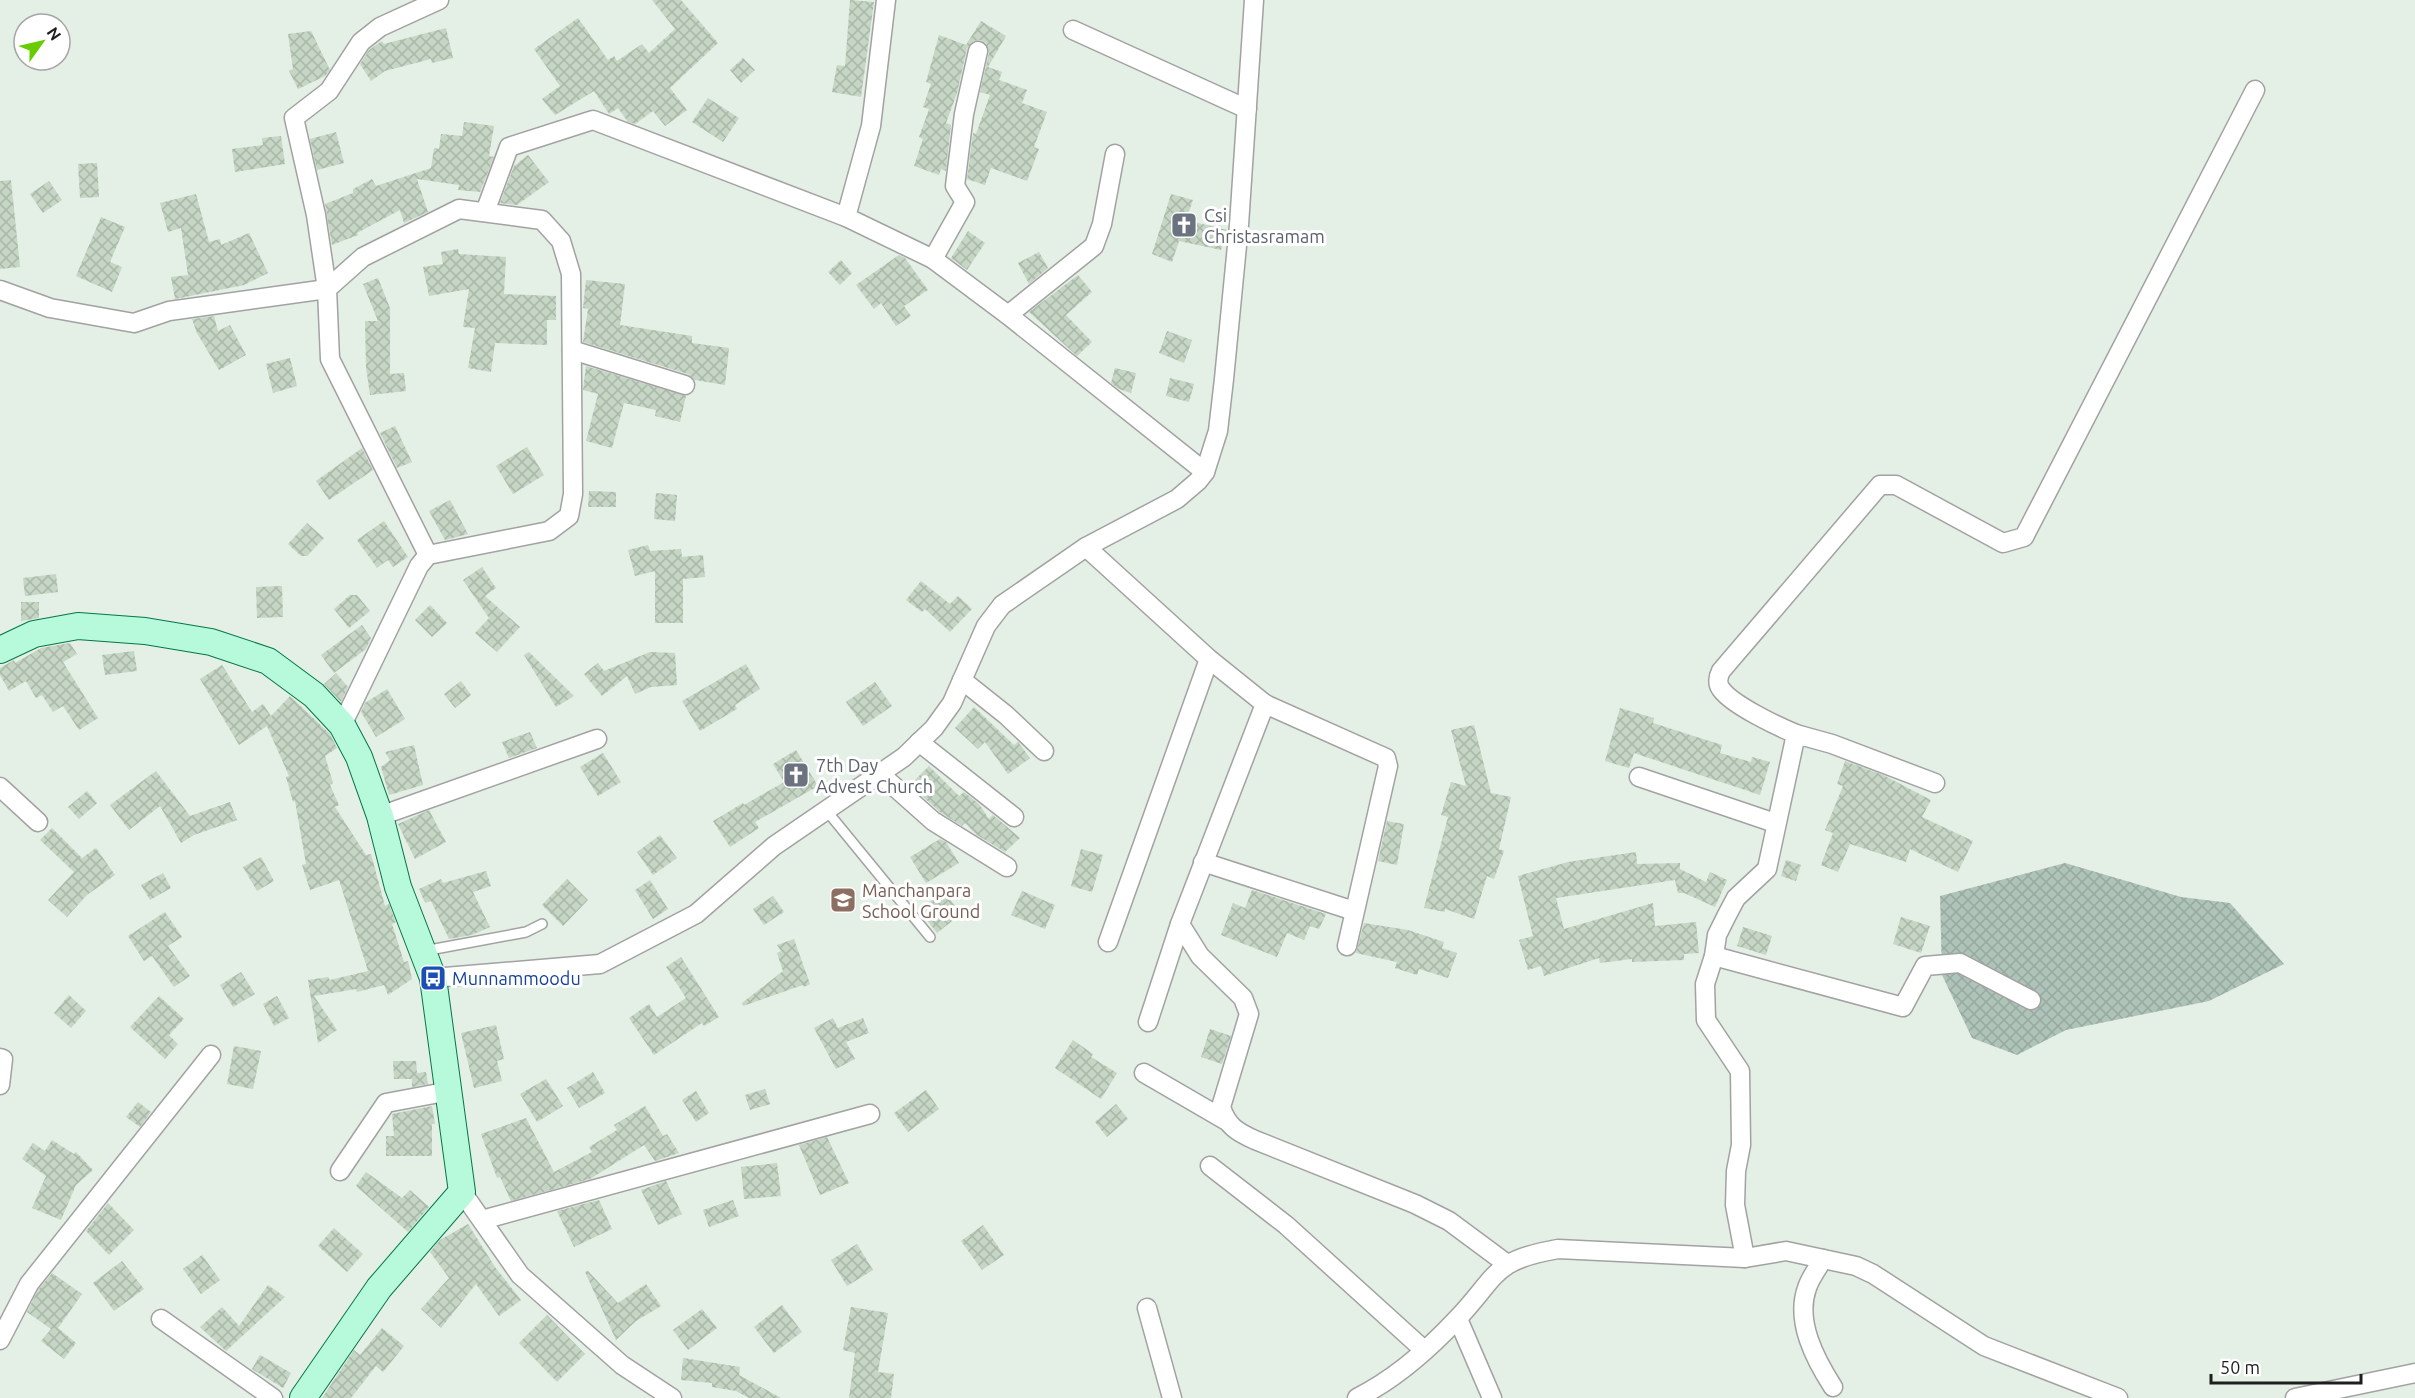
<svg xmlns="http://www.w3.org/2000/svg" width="2415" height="1398" viewBox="0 0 2415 1398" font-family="Ubuntu,sans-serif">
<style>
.construction{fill:url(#construction-cross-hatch)}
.building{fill:url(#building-cross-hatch)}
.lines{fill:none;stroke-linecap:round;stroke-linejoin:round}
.service-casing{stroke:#a2a2a2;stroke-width:12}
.minor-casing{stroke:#a2a2a2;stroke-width:21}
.secondary-casing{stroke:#037749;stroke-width:28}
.service{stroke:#fff;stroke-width:9}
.minor{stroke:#fff;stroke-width:18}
.secondary{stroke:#b6fadb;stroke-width:26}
.labels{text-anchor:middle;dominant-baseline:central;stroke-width:6;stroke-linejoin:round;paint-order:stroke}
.worship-label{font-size:18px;fill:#5b616d;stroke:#fff;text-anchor:start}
.education-label{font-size:18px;fill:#785e54;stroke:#fff;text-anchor:start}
.transit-label{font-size:18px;fill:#164399;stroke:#fff;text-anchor:start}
</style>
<defs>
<pattern id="construction-cross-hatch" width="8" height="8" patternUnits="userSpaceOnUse" patternTransform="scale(1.5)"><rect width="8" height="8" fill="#afc4b9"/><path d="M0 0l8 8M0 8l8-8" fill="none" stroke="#96a89f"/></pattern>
<pattern id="building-cross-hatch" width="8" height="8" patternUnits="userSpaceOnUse" patternTransform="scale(1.5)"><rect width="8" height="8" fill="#c5d6c4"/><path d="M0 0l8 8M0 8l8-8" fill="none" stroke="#a9b7a8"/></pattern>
</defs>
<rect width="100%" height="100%" fill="#e4efe5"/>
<path class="construction" d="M2065 863 2181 897 2230 903 2284 964 2209 1001 2066 1030 2017 1055 1972 1038 1942 975 1940 896Z"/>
<g class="building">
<path d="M652 0H681L718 43 670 88 687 110 665 126 653 111 635 124 628 122 618 108 609 114 594 91 555 115 542 99 560 86 534 49 578 18 608 60 614 56 617 61 642 44 649 53 675 29Z"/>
<path d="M850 0 874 2 861 97 832 92 837 65 845 66Z"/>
<path d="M981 21 1006 36 988 67 1002 72 999 80 1027 90 1022 103 1047 112 1034 147 1039 149 1027 181 991 168 985 185 967 179 973 133 976 134 990 95 980 92 989 53 986 43 980 40 974 41 967 48 957 93 946 123 951 125 946 171 941 169 939 175 914 166 923 139 919 137 929 109 923 107 931 84 926 82 939 35 966 45Z"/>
<path d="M446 28 453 58 432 63 431 59 385 71 371 81 360 64 369 50 382 41 384 44Z"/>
<path d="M311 31 330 70 325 76 298 89 289 71 293 69 288 34Z"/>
<path d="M743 58 755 70 741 83 730 70Z"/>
<path d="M708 98 739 118 723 142 692 122Z"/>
<path d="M464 122 494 126 489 156 494 157 480 192 458 190 459 185 417 179 428 212 404 223 400 210 357 233 358 235 332 245 325 204 353 193V189L372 179 376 186 431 168 434 148 439 149 441 134 462 136Z"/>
<path d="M336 132 344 163 317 170 310 139Z"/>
<path d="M281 136 285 164 235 172 232 149 263 145 262 138Z"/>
<path d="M528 155 549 182 517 205 500 203 514 166Z"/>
<path d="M97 163 99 197 80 198 78 164Z"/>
<path d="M11 180 20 267 0 269V181Z"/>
<path d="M49 181 62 200 43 213 30 194Z"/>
<path d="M196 194 209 242 220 239 221 245 249 233 268 273 244 285 175 299 171 277 188 275 181 228 168 232 160 203Z"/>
<path d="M1171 194 1193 200 1186 220 1227 230 1221 250 1179 241 1172 262 1152 254Z"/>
<path d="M101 217 125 227 110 262 122 267 112 292 76 276Z"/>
<path d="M968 231 985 243 967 270 951 258Z"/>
<path d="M458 249 459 254 506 257 504 294 556 296V320H547V345L495 343 491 372 468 368 475 328 463 327 469 289 429 296 423 267 443 264 441 252Z"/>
<path d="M1039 252 1048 268 1029 284 1018 263Z"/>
<path d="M899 255 905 258 928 290 904 306 911 316 896 326 881 303 874 309 856 285Z"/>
<path d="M841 260 852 273 840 285 828 272Z"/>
<path d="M1078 275 1092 292 1066 315 1092 342 1077 356 1029 312Z"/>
<path d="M378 278 390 308V374L404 373 406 391 370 395 366 367 365 321H378L363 284Z"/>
<path d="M586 280 625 284 620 325 692 336V343L729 348 725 385 695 380 688 374 583 342 588 309 583 308Z"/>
<path d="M214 316 218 331 230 325 246 355 219 370 197 333 192 319Z"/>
<path d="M1167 331 1192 340 1184 363 1159 353Z"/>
<path d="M290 358 297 386 273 393 266 364Z"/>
<path d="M586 366 686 396 680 422 655 416 656 410 624 403 612 448 586 441 598 394 583 390Z"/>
<path d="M1115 368 1136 373 1131 393 1119 389 1111 383Z"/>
<path d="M1170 378 1194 384 1189 402 1166 396Z"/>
<path d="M395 426 412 462 397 468 380 433Z"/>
<path d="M527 447 544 475 513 494 496 466Z"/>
<path d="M362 448 373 470 329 500 316 481Z"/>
<path d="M589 491 616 492V507H588Z"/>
<path d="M656 493 677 495 675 521 654 519Z"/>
<path d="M450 500 468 534 445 540 429 511Z"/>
<path d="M384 521 408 557 393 567 388 560 377 568 357 540Z"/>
<path d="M307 523 324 538 307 556H301L288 544Z"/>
<path d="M648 545 650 551 681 549 682 557 703 555 705 577 683 579V623H655V571L635 576 628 550Z"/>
<path d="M482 567 496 588 485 596 520 627 497 652 475 633 489 618 463 580Z"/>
<path d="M56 574 58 592 25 596 23 578Z"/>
<path d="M921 581 950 604 958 596 972 609 950 632 925 609 922 612 906 600Z"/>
<path d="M282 586 283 617 257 618 256 587Z"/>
<path d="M350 595H357L370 611 349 628 334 609Z"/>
<path d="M21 602H39V618L21 621Z"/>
<path d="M430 605 447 623 432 637 415 620Z"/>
<path d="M362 625 371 638 366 649 334 673 321 655Z"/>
<path d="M70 643 77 654 63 662 98 718 79 730 63 706 53 712 42 695 36 698 26 681 9 691 0 675V668L14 660 15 663 41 648Z"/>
<path d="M134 651 137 671 105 675 102 655Z"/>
<path d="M529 652 574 696 556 707 524 655Z"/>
<path d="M650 652 675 653 677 685 651 687 635 694 627 676 602 696 584 674 598 663 604 671Z"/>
<path d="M746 664 760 689 735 705 737 709 700 731 682 701Z"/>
<path d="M222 665 252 712 263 704 271 716 290 696 330 734 337 748 325 756 333 783 330 785 339 805 335 807 366 855 371 854 385 906 389 904 396 922 392 924 404 962 408 961 412 979 388 995 384 985 357 992 356 989 314 996 337 1030 318 1043 308 980 328 977 330 980 368 971 339 880 310 890 302 865 306 864 295 801 293 802 286 777 289 776 267 726 239 745 200 679Z"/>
<path d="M336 673 348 687 341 702 324 684Z"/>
<path d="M461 681 471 695 455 708 444 694Z"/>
<path d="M875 682 892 706 863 726 846 702Z"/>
<path d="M387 689 405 719 376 737 361 712 365 703Z"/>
<path d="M974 707 1014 745 1018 742 1030 758 1008 774 985 742 978 749 955 728Z"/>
<path d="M1620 708 1654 718 1653 723 1722 745 1720 753 1751 762 1752 757 1770 762 1760 795 1634 753 1629 768 1605 761Z"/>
<path d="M1474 725 1491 793 1511 797 1499 849 1504 851 1494 879 1487 876 1474 919 1445 909V912L1424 908 1448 817 1441 815 1451 782 1466 786 1451 730Z"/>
<path d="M530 732 537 748 509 758 502 742Z"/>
<path d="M414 745 423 785 389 795 381 767 390 760 385 752Z"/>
<path d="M796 750 818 786 755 822 759 828 730 847 713 821 743 803 744 805 784 782 773 764Z"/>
<path d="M603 753 621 782 598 796 580 767Z"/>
<path d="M1845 761 1883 775 1931 800 1922 817 1973 841 1958 872 1910 849 1906 862 1850 844 1838 872 1821 865 1833 833 1825 830 1843 786 1837 784Z"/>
<path d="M929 766 959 796 964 792 979 804 989 819 993 815 1020 838 1005 852 977 835 965 823 962 826 940 812 910 785Z"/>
<path d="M156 771 190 816 230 802 237 820 194 835 181 843 160 806 129 830 110 805Z"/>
<path d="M87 791 97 803 79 819 68 807Z"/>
<path d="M429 810 446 842 415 859 398 824Z"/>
<path d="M1387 821 1404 824 1397 865 1378 861Z"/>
<path d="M52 828 82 858 96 848 115 875 87 895 67 917 48 900 74 872 40 840Z"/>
<path d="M660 835 677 858 653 875 637 852Z"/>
<path d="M940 839 946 842 959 863 926 883 910 857Z"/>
<path d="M1081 849 1103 855 1092 892 1071 886Z"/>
<path d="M1636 852 1637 864 1680 863V869L1706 882 1710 872 1727 880 1715 907 1684 893H1678L1675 880 1556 898 1564 929 1653 903 1655 926 1696 922 1699 953 1684 954V960L1632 962V959L1600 963 1599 958 1544 976 1541 966 1528 970 1519 940 1533 936 1518 876 1568 862Z"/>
<path d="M261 857 274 881 257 891 243 867Z"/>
<path d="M1786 860 1801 865 1796 881 1781 876Z"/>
<path d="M486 871 491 886 473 892 490 927 472 935 449 939 431 901 425 903 419 889 441 879 443 883Z"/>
<path d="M163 873 171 888 150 900 141 885Z"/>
<path d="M567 879 588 900 563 926 542 905Z"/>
<path d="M650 880 668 909 653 919 635 890Z"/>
<path d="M1252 890 1326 914 1319 929 1310 926 1304 940 1287 933 1277 957 1221 935 1233 903 1245 908Z"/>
<path d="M944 891 961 914 937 933 919 910Z"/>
<path d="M1022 891 1055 905 1045 929 1011 915Z"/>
<path d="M773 896 784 912 764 925 753 909Z"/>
<path d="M165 912 182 937 168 946 190 976 174 987 152 956 144 961 128 936Z"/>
<path d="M1901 917 1930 926 1921 953 1893 944Z"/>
<path d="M1364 923 1408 930 1444 942 1442 948 1457 953 1448 978 1419 969 1417 975 1395 968 1397 962 1356 953Z"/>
<path d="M1743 927 1772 936 1766 955 1737 946Z"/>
<path d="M794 939 810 984 804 987 803 985 743 1006 742 1003 783 971 777 953 781 951 777 945Z"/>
<path d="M681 957 719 1017 704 1026 702 1023 654 1055 629 1018 649 1004 657 1017 686 998 666 967Z"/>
<path d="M241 972 255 994 233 1007 220 985Z"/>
<path d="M69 995 86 1011 71 1028 54 1013Z"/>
<path d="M159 996 184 1019 169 1035 178 1044 165 1059 130 1027Z"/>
<path d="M277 996 289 1018 274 1026 263 1004Z"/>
<path d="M833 1018 838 1028 863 1018 869 1033 846 1042 855 1059 836 1069 814 1028Z"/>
<path d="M496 1025 504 1059 497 1061 502 1081 474 1088 461 1033Z"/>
<path d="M1210 1029 1231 1036 1222 1064 1201 1057Z"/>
<path d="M1073 1040 1093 1054 1091 1057 1117 1073 1101 1099 1055 1068Z"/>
<path d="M234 1046 261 1051 253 1089 227 1084Z"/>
<path d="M393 1061H416L417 1073 426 1072 428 1084 412 1087V1079H394Z"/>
<path d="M593 1072 605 1093 579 1108 567 1088Z"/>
<path d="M546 1079 563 1106 537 1122 520 1094Z"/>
<path d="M765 1089 770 1104 750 1110 745 1095Z"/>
<path d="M926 1090 939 1109 908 1132 894 1113Z"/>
<path d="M696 1091 709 1113 696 1122 682 1100Z"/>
<path d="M138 1102 151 1112 140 1127 126 1117Z"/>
<path d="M1116 1104 1128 1119 1107 1137 1095 1122Z"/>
<path d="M432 1106 435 1124H432V1156H386V1136H394L392 1114Z"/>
<path d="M645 1106 663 1136 667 1134 679 1153 655 1161 644 1145 590 1179 511 1201 500 1177 497 1178 481 1134 526 1118 554 1172 592 1152 589 1147 617 1130 614 1125Z"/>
<path d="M827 1137 849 1183 820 1195 799 1145Z"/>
<path d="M52 1140 74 1154 76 1152 93 1170 76 1185 61 1220 32 1208 46 1176 22 1159 33 1143 45 1151Z"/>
<path d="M777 1163 781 1196 744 1199 741 1167Z"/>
<path d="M366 1172 402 1198 410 1190 429 1207 408 1232 356 1186Z"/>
<path d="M666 1181 682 1214 658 1225 641 1190Z"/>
<path d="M599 1200 612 1229 574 1247 557 1211Z"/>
<path d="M733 1200 739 1216 709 1227 703 1210Z"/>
<path d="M108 1203 134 1230 109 1255 86 1231Z"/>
<path d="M468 1224 495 1267 521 1300 499 1316 476 1284 441 1328 421 1309 449 1278 430 1252 440 1240Z"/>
<path d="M983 1225 1004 1255 982 1270 961 1241Z"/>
<path d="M334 1228 363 1254 347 1272 318 1246Z"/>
<path d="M857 1244 873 1270 847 1286 831 1260Z"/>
<path d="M202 1255 220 1280 201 1294 183 1269Z"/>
<path d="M122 1261 144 1289 114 1311 93 1283Z"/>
<path d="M588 1271 618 1303 646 1284 661 1306 636 1321 616 1340 585 1272Z"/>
<path d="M52 1273 82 1294 58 1328 76 1343 64 1359 41 1341 51 1329 27 1312 38 1290Z"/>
<path d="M268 1285 285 1297 226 1351 200 1327 222 1307 239 1326Z"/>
<path d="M782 1305 802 1332 774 1353 754 1327Z"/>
<path d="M851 1307 888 1313 878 1372 894 1374 891 1398H849L855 1353 843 1350Z"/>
<path d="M702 1309 717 1328 688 1350 673 1330Z"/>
<path d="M547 1315 585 1354 557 1382 519 1343Z"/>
<path d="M382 1328 404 1346 383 1372 376 1366 351 1398H322L354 1350 360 1355Z"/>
<path d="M260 1355 291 1373 283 1388 252 1369Z"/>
<path d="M683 1358 740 1367 739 1375 781 1398H749L736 1391 712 1387V1383L681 1380Z"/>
</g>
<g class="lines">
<defs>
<g id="service">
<path d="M826 810 930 937"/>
<path d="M424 951 526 932 542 924"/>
</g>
<g id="minor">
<path d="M886 0 871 126 846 217 933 259 1008 315 1205 472"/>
<path d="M1073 30 1247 109"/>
<path d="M485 212 509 147 593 120 846 217"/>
<path d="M933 259 965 202 955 186 964 114 978 51"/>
<path d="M0 290 50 308 134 323 169 311 327 289 363 257 459 209 542 220 561 241 571 274 573 494 569 516 549 531 428 555 419 566 342 725"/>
<path d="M1008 315 1094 246 1102 224 1115 154"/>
<path d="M572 350 685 385"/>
<path d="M1086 547 1209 659 1265 704 1386 758 1388 766 1347 946"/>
<path d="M428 555 330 359 327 289 316 215 294 118 329 91 361 42 380 27 439 0"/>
<path d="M962 680 1006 715 1044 751"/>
<path d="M1265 704 1180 924 1200 956 1243 998 1249 1014 1221 1107C1227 1126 1237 1132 1255 1140L1415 1204 1449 1221 1507 1264"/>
<path d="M1796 734C1779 727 1732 705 1721 689 1717 684 1718 677 1721 671L1880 485H1896L2003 543 2024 537 2255 90"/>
<path d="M919 742 1014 817"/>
<path d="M879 773 933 821 1007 867"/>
<path d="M1639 777 1775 823"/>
<path d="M0 787 38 822"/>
<path d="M380 816 597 739"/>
<path d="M1203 862 1354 911"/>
<path d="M1108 942 1209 659"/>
<path d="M1714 956 1903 1007 1925 966 1960 963 2031 1000"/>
<path d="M433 978 600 964 696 914 774 846 904 757 934 728 952 703 986 626 1002 605 1086 547 1177 499 1198 481 1205 472 1218 431 1224 379 1239 225 1254 0"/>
<path d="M1148 1022 1180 924"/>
<path d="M0 1058 3 1059 0 1085"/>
<path d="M1144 1073 1225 1120"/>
<path d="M1210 1166 1286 1225 1424 1350"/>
<path d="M340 1171 386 1103 450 1091"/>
<path d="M462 1192 520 1275 622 1365 672 1398"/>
<path d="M482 1220 870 1114"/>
<path d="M1745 1258 1735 1205 1736 1171 1741 1145 1740 1071 1706 1020 1705 984 1714 956 1717 935 1727 915 1736 898 1767 869 1796 734 1832 744 1935 783"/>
<path d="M1823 1259C1818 1268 1810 1278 1807 1288 1795 1321 1815 1359 1833 1387"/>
<path d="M1147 1308 1172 1398"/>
<path d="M161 1319 273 1398"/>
<path d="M1458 1319 1492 1398"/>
<path d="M0 1340 29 1284 211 1055"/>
<path d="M1357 1398C1395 1379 1428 1350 1457 1319 1498 1276 1492 1260 1558 1249L1745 1258 1786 1251 1856 1266 1873 1274 1984 1346 2118 1398"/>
<path d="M2295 1398 2415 1373"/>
</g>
<path id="secondary" d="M0 650 34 634 78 626 145 631 211 642 268 661 314 695 342 725 359 757 380 816 398 887 433 978 462 1192 379 1288 303 1398"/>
</defs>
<use href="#service" class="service-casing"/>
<use href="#minor" class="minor-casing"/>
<use href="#secondary" class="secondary-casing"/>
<use href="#service" class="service"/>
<use href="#minor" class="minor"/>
<use href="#secondary" class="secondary"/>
</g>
<defs>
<symbol id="church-square" viewBox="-11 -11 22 22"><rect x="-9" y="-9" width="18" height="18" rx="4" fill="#6b7280" stroke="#fff"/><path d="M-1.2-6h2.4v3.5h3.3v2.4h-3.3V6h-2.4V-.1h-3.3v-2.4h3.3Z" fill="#fff"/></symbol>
<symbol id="school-square" viewBox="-11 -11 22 22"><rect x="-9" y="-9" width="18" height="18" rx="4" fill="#8d6e63" stroke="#fff"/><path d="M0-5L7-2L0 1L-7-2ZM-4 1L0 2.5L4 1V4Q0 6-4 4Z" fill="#fff"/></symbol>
<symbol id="bus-square" viewBox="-11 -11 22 22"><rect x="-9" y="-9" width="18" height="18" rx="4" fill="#1a4fb4" stroke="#fff"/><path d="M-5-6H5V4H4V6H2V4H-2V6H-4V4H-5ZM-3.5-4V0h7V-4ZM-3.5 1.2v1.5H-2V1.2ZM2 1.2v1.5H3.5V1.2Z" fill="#fff"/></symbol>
</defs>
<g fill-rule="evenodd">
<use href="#church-square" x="1169" y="210" width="30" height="30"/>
<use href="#church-square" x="781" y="760" width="30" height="30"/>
<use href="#school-square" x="828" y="885" width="30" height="30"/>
<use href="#bus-square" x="418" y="963" width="30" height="30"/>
</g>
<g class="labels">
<g class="worship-label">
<text x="1204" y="215">Csi<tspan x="1204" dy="21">Christasramam</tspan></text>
<text x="816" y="765">7th Day<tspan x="816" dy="21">Advest Church</tspan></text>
</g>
<g class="education-label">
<text x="862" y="890">Manchanpara<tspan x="862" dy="21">School Ground</tspan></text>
</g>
<g class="transit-label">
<text x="452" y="978">Munnammoodu</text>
</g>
</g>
<g transform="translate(42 42) rotate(56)"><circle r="28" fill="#ffffff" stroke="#a5a5a5" stroke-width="1.5"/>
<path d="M0-4.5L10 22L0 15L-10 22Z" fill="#67cc00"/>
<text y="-9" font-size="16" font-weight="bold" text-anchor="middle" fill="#1e1e1e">N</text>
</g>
<path d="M2211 1374v9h150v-9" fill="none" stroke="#1e1e1e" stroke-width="3"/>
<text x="2220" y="1374" font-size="18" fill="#1e1e1e" stroke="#ffffff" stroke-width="4.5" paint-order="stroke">50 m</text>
</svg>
